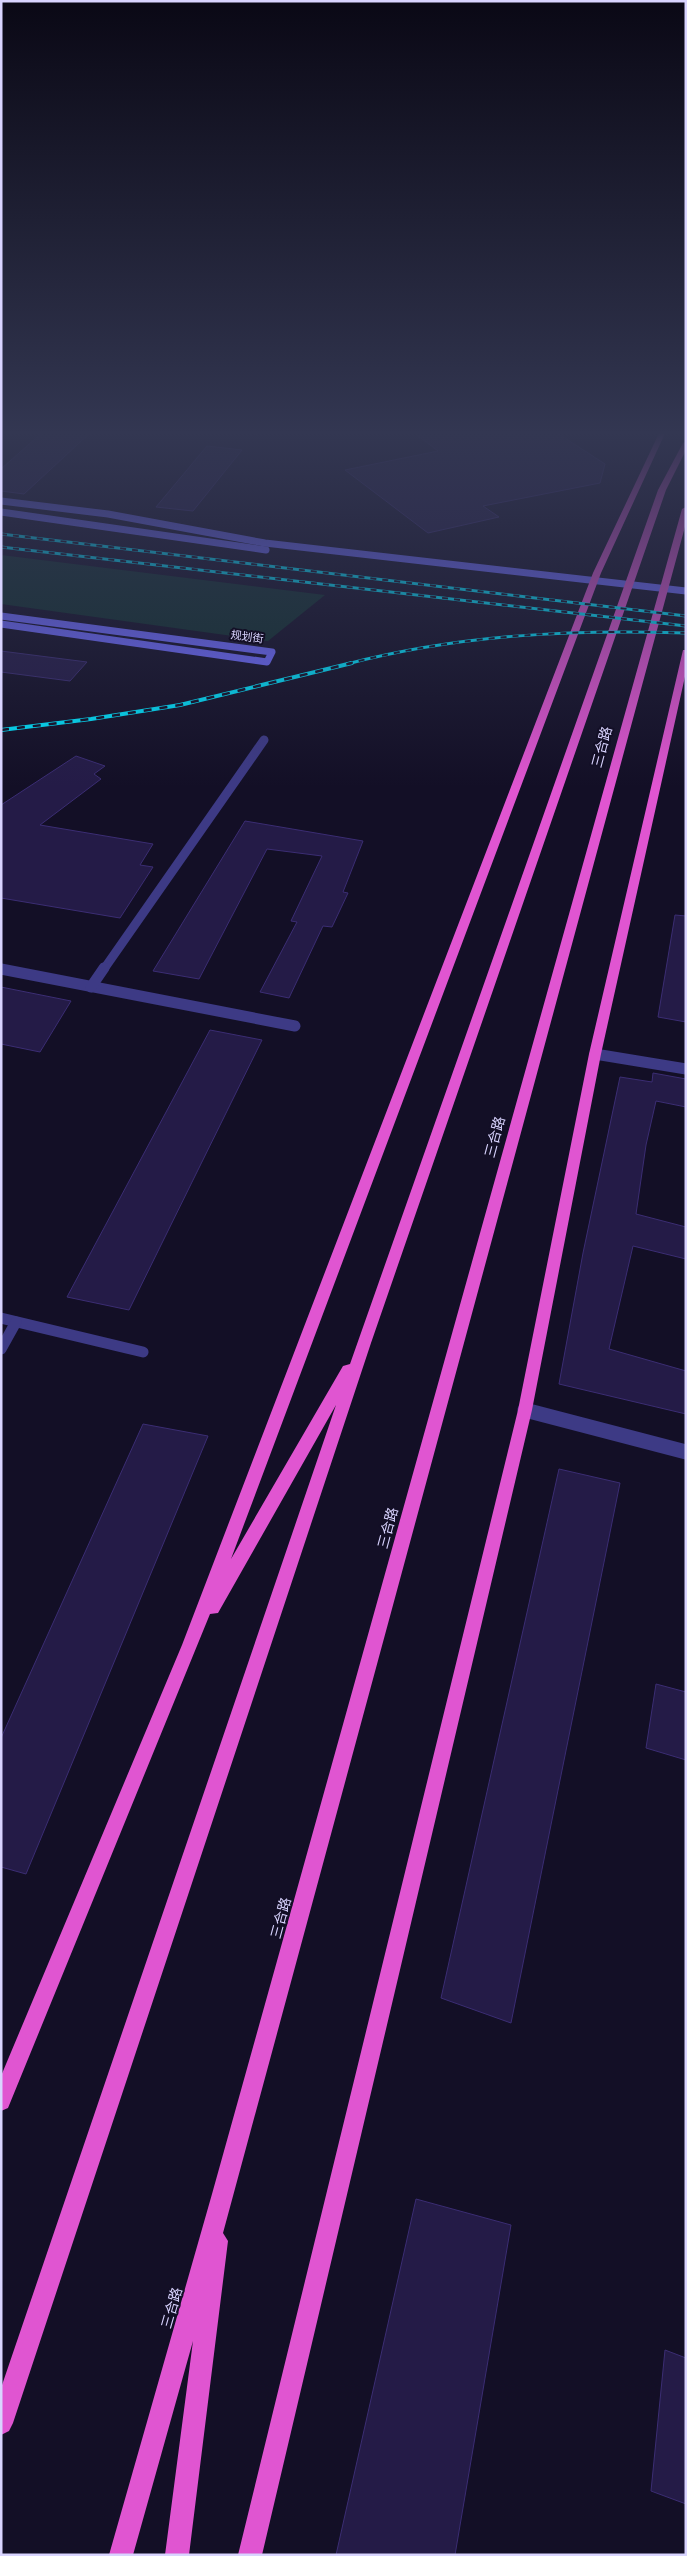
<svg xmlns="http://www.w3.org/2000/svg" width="687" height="2556" viewBox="0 0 687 2556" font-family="'Nunito Sans','Noto Sans SC',sans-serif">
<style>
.green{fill:#12302f}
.building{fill:#241b47;stroke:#3b2d73}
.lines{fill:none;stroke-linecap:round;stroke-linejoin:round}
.service-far1{stroke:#3d3a85;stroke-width:9}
.service{stroke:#3d3a85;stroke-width:11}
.minor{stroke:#3d3a85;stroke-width:15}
.tertiary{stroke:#3d3a85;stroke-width:11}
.secondary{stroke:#6f6bff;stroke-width:7}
.trunk{fill:#e055d1;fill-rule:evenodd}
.rail-far1-casing{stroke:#00e5ff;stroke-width:3}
.rail-casing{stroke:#00e5ff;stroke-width:4}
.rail-far1{stroke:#130f26;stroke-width:2;stroke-dasharray:6;stroke-linecap:butt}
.rail{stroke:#130f26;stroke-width:2.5;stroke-dasharray:8;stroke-linecap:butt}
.labels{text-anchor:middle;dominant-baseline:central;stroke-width:4;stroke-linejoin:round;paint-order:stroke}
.far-street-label{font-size:11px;fill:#d9d4ff;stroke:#130f26}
.street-label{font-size:14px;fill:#d9d4ff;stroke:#130f26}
</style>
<rect width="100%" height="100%" fill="#130f26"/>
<path class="green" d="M1 555 325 595 268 641 1 604Z"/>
<g class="building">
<path d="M46 429 91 432 24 494 1 491V469Z"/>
<path d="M409 429H551L605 464 600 483 483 506 499 517 428 533 345 470 438 451Z"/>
<path d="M207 446 242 450 193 511 156 507Z"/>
<path d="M1 651 87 662 70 681 1 672Z"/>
<path d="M76 756 105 766 94 774 101 779 40 825 153 844 140 865 153 867 120 918 1 898V805Z"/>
<path d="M245 821 363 841 343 892 348 893 332 927 323 926 289 998 260 992 297 922 291 921 322 856 267 849 199 979 153 971Z"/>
<path d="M675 915 686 916V1022L658 1017Z"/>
<path d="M1 987 71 1001 40 1052 1 1044Z"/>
<path d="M210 1030 262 1040 129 1310 67 1297Z"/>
<path d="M653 1073 686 1079V1107L656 1101 646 1145 636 1214 686 1227V1259L633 1246 609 1349 686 1371V1414L559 1384 583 1253 620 1077 652 1082Z"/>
<path d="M143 1424 208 1436 26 1874 1 1867V1738Z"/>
<path d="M559 1469 620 1483 511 2023 441 1998Z"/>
<path d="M656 1684 686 1692V1760L646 1748Z"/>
<path d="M416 2199 511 2225 455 2555H336Z"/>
<path d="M665 2350 686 2358V2504L651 2491Z"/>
</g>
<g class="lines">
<path class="service-far1" d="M104 969 264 740"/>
<g class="service">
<path d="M1 969 295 1026"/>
<path d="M91 987 104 968"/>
<path d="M1 1318 143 1352"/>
<path d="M1 1349 16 1322"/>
</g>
<path class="minor" d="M525 1410 686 1452"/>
<path class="tertiary" d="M595 1054 686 1069"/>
<g class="secondary">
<path d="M1 501 108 514 265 543 686 591"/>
<path d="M1 512 266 550"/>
<path d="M1 616 272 652 267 662 1 624"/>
</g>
<g class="trunk">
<path d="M661 429H667L601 573 231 1559 343 1366 350 1364 658 490 683 443 686 441V450L666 490 371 1343 13 2423 9 2431 1 2435V2388L336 1405 218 1613 210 1614 8 2108 1 2111V2076L182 1645 593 573Z"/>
<path d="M686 507V523L223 2233 228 2241 189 2555H165L193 2341 133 2555H109L212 2194 682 509Z"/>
<path d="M683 650H686V672L601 1054 532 1410 262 2555H238L518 1410 589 1054Z"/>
</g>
<defs>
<g id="rail-far1">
<path d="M1 534 686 616"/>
<path d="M1 547 686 626"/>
<path d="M347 664C459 635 571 629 686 633"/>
</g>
<path id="rail" d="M1 730 91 719 180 705 352 663"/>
</defs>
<use href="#rail-far1" class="rail-far1-casing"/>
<use href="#rail" class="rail-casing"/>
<use href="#rail-far1" class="rail-far1"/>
<use href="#rail" class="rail"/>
</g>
<linearGradient id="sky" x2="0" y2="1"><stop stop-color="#0a0815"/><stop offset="0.55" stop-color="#333752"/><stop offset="1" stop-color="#333752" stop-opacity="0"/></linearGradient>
<rect width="687" height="787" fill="url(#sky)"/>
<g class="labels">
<g class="far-street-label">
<text transform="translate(247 637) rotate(8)">规划街</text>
</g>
<g class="street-label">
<text transform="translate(602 747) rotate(-75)">三合路</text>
<text transform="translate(495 1137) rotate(-75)">三合路</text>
<text transform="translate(388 1528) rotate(-75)">三合路</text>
<text transform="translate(281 1918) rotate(-75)">三合路</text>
<text transform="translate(172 2308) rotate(-74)">三合路</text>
</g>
</g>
<rect width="687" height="2556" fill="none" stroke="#d9d4ff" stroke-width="5"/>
</svg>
